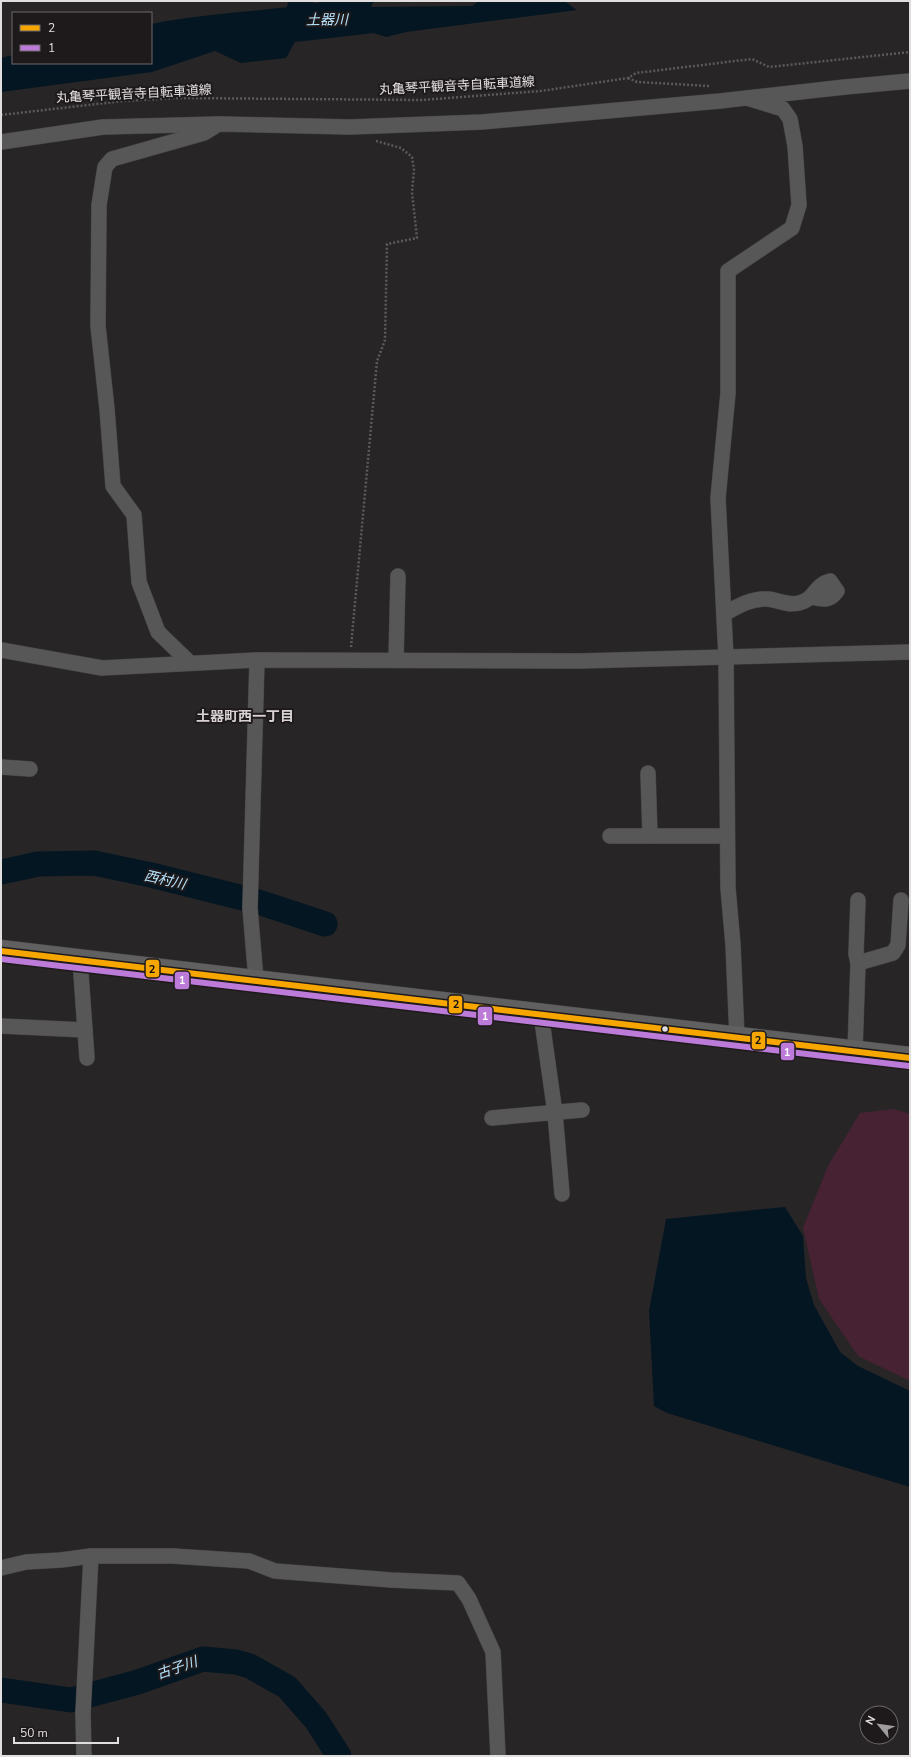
<svg xmlns="http://www.w3.org/2000/svg" width="911" height="1757" viewBox="0 0 911 1757" font-family="'Nunito Sans','Noto Sans JP',sans-serif">
<style>
.green{fill:#462233}
.water{fill:#041622}
.lines{fill:none;stroke-linecap:round;stroke-linejoin:round}
.river{stroke:#041622;stroke-width:25}
.street-casing{stroke:#454344;stroke-width:16}
.primary-casing{stroke:#454344;stroke-width:23}
.path{stroke:#5c5b5c;stroke-width:2.5;stroke-dasharray:2 2;stroke-linecap:butt}
.street{stroke:#575757;stroke-width:15}
.primary{stroke:#606061;stroke-width:22}
.bus-1-casing{stroke:#1e1a1c;stroke-width:9}
.bus-2-casing{stroke:#1e1a1c;stroke-width:9}
.bus-1{stroke:#f7a600;stroke-width:6}
.bus-2{stroke:#bd7bd9;stroke-width:6}
.bus-dot{fill:#e1dedf;stroke:#1e1a1c;stroke-width:1.5}
.labels{text-anchor:middle;dominant-baseline:central;stroke-width:4;stroke-linejoin:round;paint-order:stroke}
.street-label{font-size:13px;fill:#e1dedf;stroke:#1e1a1c}
.water-label{font-size:14px;font-style:italic;fill:#b5e4fe;stroke:#1e1a1c}
.neighbourhood-label{font-size:14px;font-weight:bold;fill:#d8d2d4;stroke:#1e1a1c}
.line-badge{stroke:#1e1a1c;stroke-width:1.5}
.badge-label{font-size:11px;text-anchor:middle;font-weight:bold;fill:#fff}
.pale-badge-label{font-size:11px;text-anchor:middle;font-weight:bold;fill:#111}
</style>
<rect width="100%" height="100%" fill="#272526"/>
<path class="green" d="M894 1109 910 1114V1381L858 1356 819 1299 803 1228 828 1166 860 1113Z"/>
<g class="water">
<path d="M327 1H374L371 7 472 6 479 1H564L577 10 406 32 386 37 374 33 295 42 286 58 241 63 215 51 152 72 1 92V58L13 55V63H151V24C209 12 269 12 327 1Z"/>
<path d="M785 1207 803 1236 806 1278 814 1305 840 1352 858 1366 910 1391V1487L667 1413 654 1406 649 1311 666 1219Z"/>
</g>
<g class="lines">
<g class="river">
<path d="M297 21 301 1"/>
<path d="M1 872 38 864 94 863 151 875 255 901 325 924"/>
<path d="M1 1690 71 1700 138 1682 203 1659 236 1662 250 1666 287 1687 316 1720 339 1756"/>
</g>
<defs>
<g id="street">
<path d="M1 142 103 127 219 124 350 127 482 122 720 101 845 87 910 81"/>
<path d="M724 614C738 606 751 598 768 599 778 600 787 606 799 603 816 599 814 585 830 581L837 591C830 601 824 600 812 597"/>
<path d="M1 650 102 668 257 660 579 661 910 652"/>
<path d="M396 660 398 576"/>
<path d="M190 663 158 632 139 582 134 515 113 486 107 409 98 326 99 205 105 167 112 159 204 133 214 127"/>
<path d="M1 767 30 769"/>
<path d="M648 773 650 836"/>
<path d="M610 836H727"/>
<path d="M80 960 87 1058"/>
<path d="M858 963 893 953 898 945 901 900"/>
<path d="M256 980 250 908 257 660"/>
<path d="M541 1014 555 1113 562 1194"/>
<path d="M1 1026 85 1030"/>
<path d="M737 1037 733 945 728 888 726 657 718 498 728 393V271L792 228 799 205 795 146 790 119 783 109 747 98"/>
<path d="M855 1051 858 963 856 954 858 900"/>
<path d="M492 1118 582 1110"/>
<path d="M1 1568 26 1562 61 1560 91 1556H173L249 1561 275 1571 391 1580 458 1583 469 1599 493 1652 498 1756"/>
<path d="M84 1756 83 1713 91 1556"/>
</g>
<path id="primary" d="M1 951 910 1058"/>
</defs>
<use href="#street" class="street-casing"/>
<use href="#primary" class="primary-casing"/>
<g class="path">
<path d="M628 78 637 82 709 86"/>
<path d="M1 115 123 101 179 98 422 100 541 91 628 78 636 73 752 59 769 67 910 52"/>
<path d="M351 647 377 361 385 340 387 244 417 238 412 192 414 170 412 157 401 148 376 141"/>
</g>
<use href="#street" class="street"/>
<use href="#primary" class="primary"/>
<defs>
<path id="bus-1" d="M1 951 910 1058"/>
<path id="bus-2" d="M1 959 909 1066"/>
</defs>
<use href="#bus-1" class="bus-1-casing"/>
<use href="#bus-2" class="bus-2-casing"/>
<use href="#bus-1" class="bus-1"/>
<use href="#bus-2" class="bus-2"/>
</g>
<circle class="bus-dot" cx="665" cy="1029" r="3.5"/>
<g class="labels">
<g class="street-label">
<text transform="translate(457 86) rotate(-3)">丸亀琴平観音寺自転車道線</text>
<text transform="translate(134 94) rotate(-3)">丸亀琴平観音寺自転車道線</text>
</g>
<g class="water-label">
<text transform="translate(327 20) rotate(-1)">土器川</text>
<text transform="translate(165 880) rotate(13)">西村川</text>
<text transform="translate(177 1668) rotate(-19)">古子川</text>
</g>
<g class="neighbourhood-label">
<text x="245" y="716">土器町西一丁目</text>
</g>
</g>
<g class="line-badge">
<rect x="145" y="959" width="15" height="19" rx="4" fill="#f7a600"/>
<rect x="174" y="971" width="16" height="19" rx="4" fill="#bd7bd9"/>
<rect x="448" y="995" width="15" height="19" rx="4" fill="#f7a600"/>
<rect x="477" y="1006" width="16" height="20" rx="4" fill="#bd7bd9"/>
<rect x="751" y="1031" width="15" height="19" rx="4" fill="#f7a600"/>
<rect x="780" y="1042" width="15" height="19" rx="4" fill="#bd7bd9"/>
</g>
<g class="badge-label">
<text x="182" y="984">1</text>
<text x="485" y="1020">1</text>
<text x="787" y="1056">1</text>
</g>
<g class="pale-badge-label">
<text x="152" y="973">2</text>
<text x="456" y="1008">2</text>
<text x="758" y="1044">2</text>
</g>
<rect width="911" height="1757" fill="none" stroke="#e1dedf" stroke-width="4"/>
<rect x="12" y="12" width="140" height="52" fill="#1e1a1c" stroke="#6c686a"/>
<rect x="20" y="25" width="20" height="6" fill="#f7a600" stroke="#6c686a"/>
<text x="48" y="32" font-size="12" fill="#e1dedf">2</text>
<rect x="20" y="45" width="20" height="6" fill="#bd7bd9" stroke="#6c686a"/>
<text x="48" y="52" font-size="12" fill="#e1dedf">1</text>
<g transform="translate(879 1725) rotate(299)"><circle r="19" fill="#1e1a1c" stroke="#6c686a"/>
<path d="M0-3L7 15L0 10L-7 15Z" fill="#a09d9e"/>
<text y="-6" font-size="11" font-weight="bold" text-anchor="middle" fill="#e1dedf">N</text>
</g>
<path d="M14 1737v6h104v-6" fill="none" stroke="#e1dedf" stroke-width="2"/>
<text x="20" y="1737" font-size="12" fill="#e1dedf" stroke="#1e1a1c" stroke-width="3" paint-order="stroke">50 m</text>
</svg>
